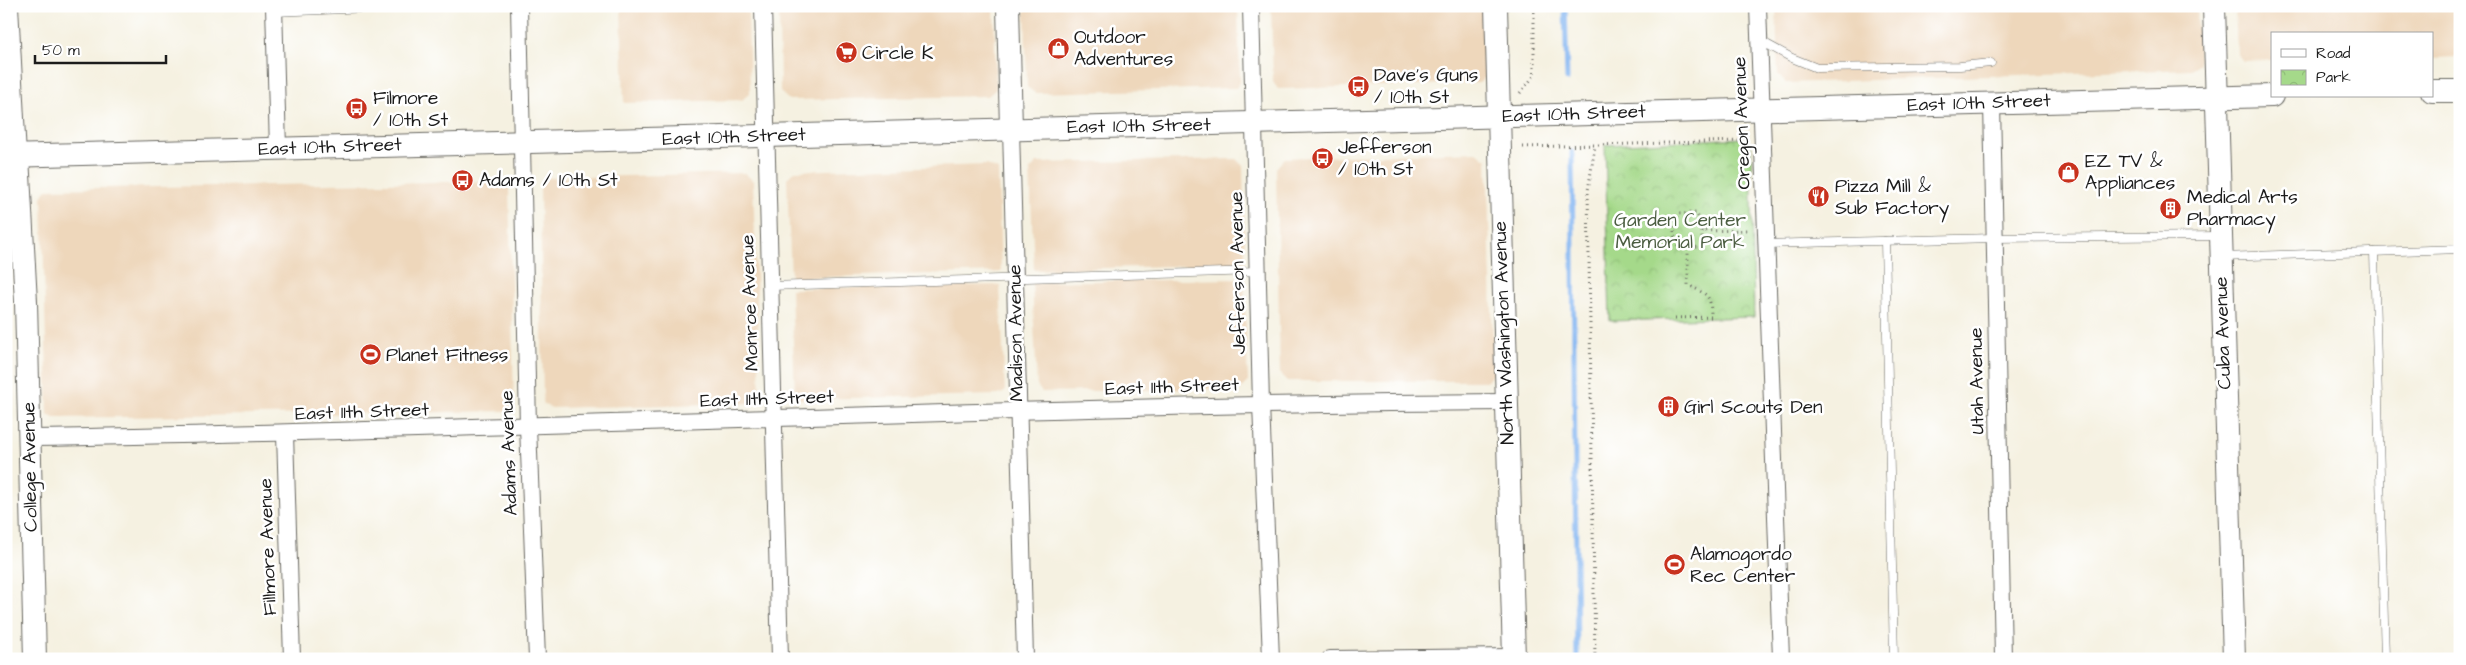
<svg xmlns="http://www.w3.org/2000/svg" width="2466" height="665" viewBox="0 0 2466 665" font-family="'Architects Daughter',sans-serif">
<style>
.built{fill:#eed7bb}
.park{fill:url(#park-crowns);stroke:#607a53}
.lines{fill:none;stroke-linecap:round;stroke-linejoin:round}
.stream{stroke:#84b6f1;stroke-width:5}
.lane-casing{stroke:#686761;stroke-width:9}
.street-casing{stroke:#686761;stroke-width:18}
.secondary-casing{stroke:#686761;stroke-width:24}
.path{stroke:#686761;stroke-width:3;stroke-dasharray:1 4;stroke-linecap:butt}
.lane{stroke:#fff;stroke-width:8}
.street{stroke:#fff;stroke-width:16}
.secondary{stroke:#fff;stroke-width:22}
.labels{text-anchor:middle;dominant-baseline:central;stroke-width:5;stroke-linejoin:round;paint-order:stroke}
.poi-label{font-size:19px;fill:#1c1c1c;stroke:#fff;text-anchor:start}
.street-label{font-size:19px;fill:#1c1c1c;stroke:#fff}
.park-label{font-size:19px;fill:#4c5e42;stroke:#fff}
</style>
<defs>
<pattern id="park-crowns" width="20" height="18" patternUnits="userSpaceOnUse" patternTransform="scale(1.25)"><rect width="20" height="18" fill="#a5d98a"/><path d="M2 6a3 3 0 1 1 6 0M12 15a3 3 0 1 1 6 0" fill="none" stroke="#8dba76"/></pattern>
</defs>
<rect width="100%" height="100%" fill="#fff"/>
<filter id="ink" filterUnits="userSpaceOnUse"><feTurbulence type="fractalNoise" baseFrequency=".02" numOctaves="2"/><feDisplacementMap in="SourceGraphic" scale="10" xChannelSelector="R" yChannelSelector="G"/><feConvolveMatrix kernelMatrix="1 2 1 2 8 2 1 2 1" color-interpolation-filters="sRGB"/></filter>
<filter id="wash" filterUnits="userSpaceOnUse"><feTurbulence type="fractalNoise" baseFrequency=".0096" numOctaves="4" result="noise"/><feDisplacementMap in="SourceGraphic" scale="20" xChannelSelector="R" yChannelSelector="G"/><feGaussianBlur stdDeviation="1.12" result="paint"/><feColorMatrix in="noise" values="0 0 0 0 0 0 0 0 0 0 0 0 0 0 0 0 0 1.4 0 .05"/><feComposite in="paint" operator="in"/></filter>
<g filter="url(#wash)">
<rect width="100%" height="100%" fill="#f5f1e1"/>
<g class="built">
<path d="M621 6H748L750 93 742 100 624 103Z"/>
<path d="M779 6H994L996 89 988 96 789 100 780 92Z"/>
<path d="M1025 6H1238L1240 82 1236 88 1035 93 1027 87Z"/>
<path d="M1271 6H1485L1486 77 1479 83 1278 89 1273 82Z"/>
<path d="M1776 6H2197L2199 63 2191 69 1786 83 1778 75Z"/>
<path d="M2235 6H2460V57L2432 58V34H2272V60L2243 61 2237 54Z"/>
<path d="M1477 152 1487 160 1494 373 1487 381H1287L1280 374 1276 168 1285 158Z"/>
<path d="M1236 159 1243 166 1245 264 1034 270 1030 170 1037 163Z"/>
<path d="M987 165 998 170 1001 272 791 278 787 178 795 171Z"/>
<path d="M745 173 753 181 760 397 754 403 550 408 543 403 540 186 546 178Z"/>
<path d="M504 181 509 188 514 404 509 411 54 418 48 415 42 197 47 189Z"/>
<path d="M1244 279 1248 382 1242 388 1042 392 1037 386 1032 282Z"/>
<path d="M1000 285 1005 392 998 395 800 399 795 395 791 289Z"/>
</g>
<path class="park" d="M1742 138 1751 143 1754 317 1610 321 1605 145Z"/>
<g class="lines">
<g class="stream">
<path d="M1565 6 1567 79"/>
<path d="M1572 152 1577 659"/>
</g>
</g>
</g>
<g filter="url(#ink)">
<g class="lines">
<defs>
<g id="lane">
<path d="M274 12 415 6"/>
<path d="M1759 40 1792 58 1817 68 1960 66 1991 63"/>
<path d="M1885 241 1894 659"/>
<path d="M1766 244 1994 238 2220 236"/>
<path d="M2374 252 2385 659"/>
<path d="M2222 257 2460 249"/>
<path d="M769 286 1258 271"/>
</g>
<g id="street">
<path d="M10 6 18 156"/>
<path d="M274 6 278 149"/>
<path d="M519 6 528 426 537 659"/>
<path d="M763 6 780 659"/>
<path d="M1251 6 1261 404 1271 659"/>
<path d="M1758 6 1781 659"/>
<path d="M1992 103 2003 659"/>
<path d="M1011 129 1025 659"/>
<path d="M285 434 292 659"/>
<path d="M29 438C522 430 1014 405 1506 402"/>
<path d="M1330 659 1514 657"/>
</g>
<g id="secondary">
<path d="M1008 6 1011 129"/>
<path d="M1496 6 1514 659"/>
<path d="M2214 6 2234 659"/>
<path d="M2432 91H2460"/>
<path d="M6 156 2272 96"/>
<path d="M18 156 26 302 35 659"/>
</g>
</defs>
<use href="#lane" class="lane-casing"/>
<use href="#street" class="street-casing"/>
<use href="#secondary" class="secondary-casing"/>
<g class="path">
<path d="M1520 93 1534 76V6"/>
<path d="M1523 147 1739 141 1747 147"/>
<path d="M1702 231 1701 222 1696 213 1678 214C1673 226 1672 236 1679 248L1702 247V231L1749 230"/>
<path d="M1675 318 1711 317C1711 294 1708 295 1688 285V248"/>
<path d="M1595 659 1588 191 1595 146"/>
</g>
<use href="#lane" class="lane"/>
<use href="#street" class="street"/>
<use href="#secondary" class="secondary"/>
</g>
</g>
<defs>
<symbol id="shop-disc" viewBox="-11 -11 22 22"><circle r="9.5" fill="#c8321e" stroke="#fff"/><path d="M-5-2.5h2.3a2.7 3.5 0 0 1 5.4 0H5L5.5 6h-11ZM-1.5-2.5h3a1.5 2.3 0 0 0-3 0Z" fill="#fff"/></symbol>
<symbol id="supermarket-disc" viewBox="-11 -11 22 22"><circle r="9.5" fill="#c8321e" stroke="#fff"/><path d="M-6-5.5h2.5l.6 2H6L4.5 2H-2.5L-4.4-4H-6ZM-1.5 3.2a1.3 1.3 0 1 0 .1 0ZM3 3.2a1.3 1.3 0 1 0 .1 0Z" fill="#fff"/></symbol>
<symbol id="bus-disc" viewBox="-11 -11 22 22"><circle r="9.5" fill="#c8321e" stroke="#fff"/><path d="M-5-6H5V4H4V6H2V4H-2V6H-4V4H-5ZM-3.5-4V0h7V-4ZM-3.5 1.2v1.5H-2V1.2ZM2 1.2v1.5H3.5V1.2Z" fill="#fff"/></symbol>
<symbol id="restaurant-disc" viewBox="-11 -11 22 22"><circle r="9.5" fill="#c8321e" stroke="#fff"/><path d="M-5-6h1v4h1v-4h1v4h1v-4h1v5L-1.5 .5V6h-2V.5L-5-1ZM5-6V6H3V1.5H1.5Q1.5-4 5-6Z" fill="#fff"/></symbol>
<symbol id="building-disc" viewBox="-11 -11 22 22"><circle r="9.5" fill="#c8321e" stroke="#fff"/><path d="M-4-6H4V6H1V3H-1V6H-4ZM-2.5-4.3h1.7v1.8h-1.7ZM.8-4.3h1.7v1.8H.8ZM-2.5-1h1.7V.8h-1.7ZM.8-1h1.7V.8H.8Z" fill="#fff"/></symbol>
<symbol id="stadium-disc" viewBox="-11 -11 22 22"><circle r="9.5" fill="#c8321e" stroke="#fff"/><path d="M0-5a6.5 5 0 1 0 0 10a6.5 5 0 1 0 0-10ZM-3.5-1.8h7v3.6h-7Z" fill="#fff"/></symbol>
</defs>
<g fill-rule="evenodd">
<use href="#shop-disc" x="1046" y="36" width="25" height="25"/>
<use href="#supermarket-disc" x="834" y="40" width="25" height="25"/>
<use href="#bus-disc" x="1346" y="74" width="25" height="25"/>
<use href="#bus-disc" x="344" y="96" width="25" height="25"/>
<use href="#bus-disc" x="1310" y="146" width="25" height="25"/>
<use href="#shop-disc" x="2056" y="160" width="25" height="25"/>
<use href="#bus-disc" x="450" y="168" width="25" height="25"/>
<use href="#restaurant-disc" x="1806" y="184" width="25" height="25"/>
<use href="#building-disc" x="2158" y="196" width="25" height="25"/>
<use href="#stadium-disc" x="358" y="342" width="25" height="25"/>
<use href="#building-disc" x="1656" y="394" width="25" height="25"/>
<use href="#stadium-disc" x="1662" y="552" width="25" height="25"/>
</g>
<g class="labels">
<g class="poi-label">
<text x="1074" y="37">Outdoor<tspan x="1074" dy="22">Adventures</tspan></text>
<text x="862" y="53">Circle K</text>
<text x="1374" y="75">Dave's Guns<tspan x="1374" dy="22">/ 10th St</tspan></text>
<text x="373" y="98">Filmore<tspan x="373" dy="22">/ 10th St</tspan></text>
<text x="1338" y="147">Jefferson<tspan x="1338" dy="22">/ 10th St</tspan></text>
<text x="2085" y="161">EZ TV &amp;<tspan x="2085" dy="22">Appliances</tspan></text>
<text x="479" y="180">Adams / 10th St</text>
<text x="1835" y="186">Pizza Mill &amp;<tspan x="1835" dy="22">Sub Factory</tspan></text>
<text x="2187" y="197">Medical Arts<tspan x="2187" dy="22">Pharmacy</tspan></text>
<text x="386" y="355">Planet Fitness</text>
<text x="1684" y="407">Girl Scouts Den</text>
<text x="1690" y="554">Alamogordo<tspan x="1690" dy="22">Rec Center</tspan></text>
</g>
<g class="street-label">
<text transform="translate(1979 103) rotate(-2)">East 10th Street</text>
<text transform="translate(1574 114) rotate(-2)">East 10th Street</text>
<text transform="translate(1742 123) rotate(-92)">Oregon Avenue</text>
<text transform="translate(1139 126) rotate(-1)">East 10th Street</text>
<text transform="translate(734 137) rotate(-2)">East 10th Street</text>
<text transform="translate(330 147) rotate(-2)">East 10th Street</text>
<text transform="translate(1238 273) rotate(-91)">Jefferson Avenue</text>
<text transform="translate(750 303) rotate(-92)">Monroe Avenue</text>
<text transform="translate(1016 333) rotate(-91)">Madison Avenue</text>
<text transform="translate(1504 333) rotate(-92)">North Washington Avenue</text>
<text transform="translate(2223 333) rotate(-92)">Cuba Avenue</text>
<text transform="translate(1977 381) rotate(-91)">Utah Avenue</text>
<text transform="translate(1172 387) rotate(-2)">East 11th Street</text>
<text transform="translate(767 399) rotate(-2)">East 11th Street</text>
<text transform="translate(362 412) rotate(-2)">East 11th Street</text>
<text transform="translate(509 453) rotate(-92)">Adams Avenue</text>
<text transform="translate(30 467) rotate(-91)">College Avenue</text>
<text transform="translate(268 547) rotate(-92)">Fillmore Avenue</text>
</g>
<g class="park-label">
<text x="1680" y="220">Garden Center<tspan x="1680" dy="22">Memorial Park</tspan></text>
</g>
</g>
<rect width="2466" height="665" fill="none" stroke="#fff" stroke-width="25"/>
<rect x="2271" y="32" width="162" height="65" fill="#ffffff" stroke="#a4a4a4"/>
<rect x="2281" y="49" width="25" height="8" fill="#ffffff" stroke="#a4a4a4"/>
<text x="2316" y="58" font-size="15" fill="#1c1c1c">Road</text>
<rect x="2281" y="70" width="25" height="15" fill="url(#park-crowns)" stroke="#a4a4a4"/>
<text x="2316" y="82" font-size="15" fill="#1c1c1c">Park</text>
<path d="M35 55v8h131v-8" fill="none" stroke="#1c1c1c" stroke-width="2.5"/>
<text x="42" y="55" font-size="15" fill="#1c1c1c" stroke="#ffffff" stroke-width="4" paint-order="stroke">50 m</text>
</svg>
